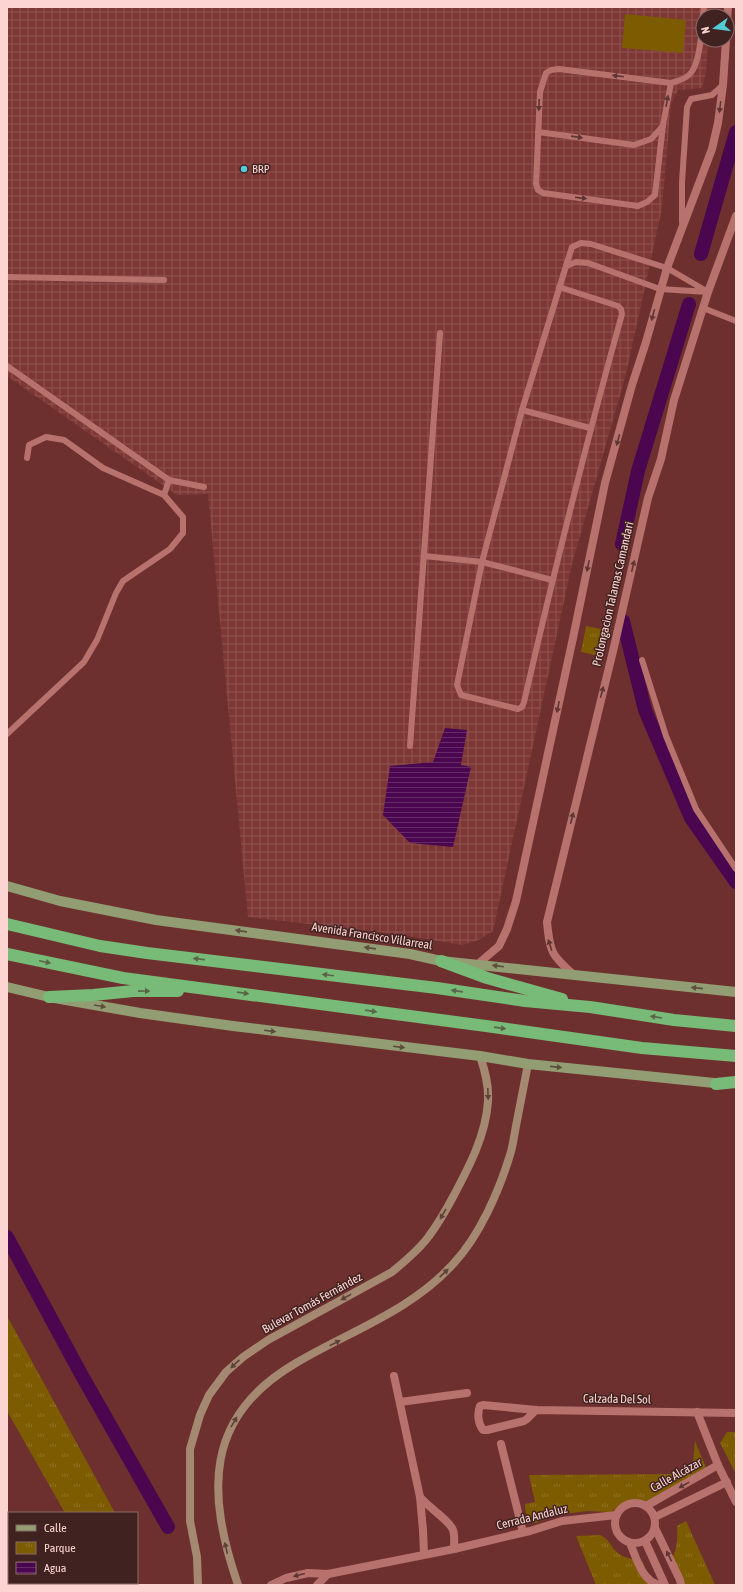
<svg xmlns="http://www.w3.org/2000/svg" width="743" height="1592" viewBox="0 0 743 1592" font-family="'Asap Condensed',sans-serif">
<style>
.industrial{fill:url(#industrial-grid)}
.grass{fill:#7d5c01}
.park{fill:url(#park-tufts)}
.water{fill:url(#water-rules)}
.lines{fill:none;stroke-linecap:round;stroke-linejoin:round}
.canal{stroke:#4a0750;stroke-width:14}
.lane{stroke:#b8726e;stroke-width:6}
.street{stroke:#b8726e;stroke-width:8}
.secondary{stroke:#a58871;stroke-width:8}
.primary{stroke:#929d73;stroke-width:10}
.highway{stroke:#78ba77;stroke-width:12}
.oneway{fill:#5e3734}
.oneway2{fill:#5d4e3e}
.oneway3{fill:#596748}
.oneway4{fill:#5e4139}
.poi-dot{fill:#52cbd7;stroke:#402321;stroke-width:1.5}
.labels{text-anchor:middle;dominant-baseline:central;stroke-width:3;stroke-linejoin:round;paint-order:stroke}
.poi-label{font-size:12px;fill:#fcd4d1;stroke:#402321;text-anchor:start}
.street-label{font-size:12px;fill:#fcd4d1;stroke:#402321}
</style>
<defs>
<pattern id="industrial-grid" width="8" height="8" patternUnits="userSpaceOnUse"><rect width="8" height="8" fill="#7d3836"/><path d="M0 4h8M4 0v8" fill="none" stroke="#905452"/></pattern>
<pattern id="park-tufts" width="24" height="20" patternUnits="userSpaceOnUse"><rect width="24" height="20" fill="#7d5c01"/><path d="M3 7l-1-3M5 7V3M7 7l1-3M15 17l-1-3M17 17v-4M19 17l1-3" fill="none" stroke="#907225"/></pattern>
<pattern id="water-rules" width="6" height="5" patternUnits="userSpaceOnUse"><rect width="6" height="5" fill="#4a0750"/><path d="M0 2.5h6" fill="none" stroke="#652a68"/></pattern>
</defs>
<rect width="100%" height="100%" fill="#6e302e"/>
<path class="industrial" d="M7 7H713L711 16H703V40H708L706 73 702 88 678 90 671 103 662 208 626 374 572 564 493 931 479 940 462 945 396 934 248 917 208 494 177 495 7 376Z"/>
<path class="grass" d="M625 14 686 20 683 53 622 48Z"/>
<g class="park">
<path d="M586 626 601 629 596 655 581 652Z"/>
<path d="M7 1316 115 1513H65L7 1411Z"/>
<path d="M727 1432H736V1474L720 1443Z"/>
<path d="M695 1441 707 1470 647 1502H627L611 1512 587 1511 555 1515 535 1523C527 1518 525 1514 525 1504L535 1502 529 1475 692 1474Z"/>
<path d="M686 1521 715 1585H679L670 1562C677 1550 678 1540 677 1526Z"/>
<path d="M600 1535C610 1539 610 1547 618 1553 627 1560 634 1558 643 1562L651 1585H596L576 1536Z"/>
</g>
<path class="water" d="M445 728 467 730 461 765 471 767 453 847 410 843 383 815 390 766 433 762Z"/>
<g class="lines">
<g class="canal">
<path d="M701 254 736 132"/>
<path d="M622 544 638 471 689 304"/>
<path d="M623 621 645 710 691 818 736 882"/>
<path d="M7 1237 81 1374 168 1527"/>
</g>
<g class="lane">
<path d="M671 83 663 125 655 195 647 202 638 206 543 193 538 190 536 184 540 92 546 73 551 70 559 69 671 83C677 81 686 79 690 74 701 63 702 23 704 7"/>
<path d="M538 132 634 145 651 139 663 126"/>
<path d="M682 222V182L687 107 691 99 712 95 723 85"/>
<path d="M581 243 591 244 667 268 708 292 660 289 588 263 576 262 566 266 572 247Z"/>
<path d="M7 277 164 280"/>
<path d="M559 287 618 306 621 309 622 314C586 443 554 572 524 702L522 707 518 709 461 695 457 685 482 562 522 410 566 266"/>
<path d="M703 308 736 321"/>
<path d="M7 366 169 480 204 487"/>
<path d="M522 410 590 428"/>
<path d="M164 495 169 480"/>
<path d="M424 556 482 562 552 580"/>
<path d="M642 660 666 736 696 809 736 869"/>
<path d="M7 734 84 662 97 640 116 593 123 581 170 549 183 533V517L164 495 103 468 64 440 46 437 29 445 27 458"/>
<path d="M410 746 440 333"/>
</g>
<g class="street">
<path d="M727 20 728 7"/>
<path d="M478 964 499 946 507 929 516 901 573 638 605 483 632 385 646 342 667 268 712 149 718 123 723 85 726 40"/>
<path d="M574 975C551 955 550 952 547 922L614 647 648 498 661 459 674 400 708 292 736 216"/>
<path d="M394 1376 420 1497C428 1507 450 1521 453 1530 455 1536 454 1543 454 1549"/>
<path d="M400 1402 467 1393"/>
<path d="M536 1410 527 1419 524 1421 487 1430H483C478 1424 477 1413 480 1406L483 1405 536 1410 736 1413"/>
<path d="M697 1412 718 1465 736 1502"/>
<path d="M501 1444 523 1532"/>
<path d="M420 1497 423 1530 424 1554"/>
<circle cx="635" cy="1523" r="20"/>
<path d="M646 1506 718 1465"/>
<path d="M655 1517 727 1482"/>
<path d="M655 1528 680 1580 681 1585"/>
<path d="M7 1537H9"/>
<path d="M645 1541 665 1585"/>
<path d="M630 1543C636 1557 642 1582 660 1585"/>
<path d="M90 1583 91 1585"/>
<path d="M271 1585 286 1578 308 1573 328 1574 454 1549 530 1531 562 1521 616 1515"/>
<path d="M317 1585 328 1574"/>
</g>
<g class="secondary">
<path d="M198 1585 197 1557 190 1521V1449L200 1415 209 1395 226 1372 243 1357 268 1340 392 1272C405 1261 419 1250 429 1236 438 1224 446 1210 453 1197 469 1167 486 1135 488 1101 489 1085 485 1071 480 1056"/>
<path d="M238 1585C207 1494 203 1417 296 1363 350 1331 411 1311 454 1263 480 1235 499 1191 510 1155 513 1146 514 1136 516 1126 520 1105 524 1085 528 1064"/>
</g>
<g class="primary">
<path d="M7 886 60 901 156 920 410 954 441 961 736 992"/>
<path d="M7 987 49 997 140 1013 233 1026 480 1056 528 1064 724 1084"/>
</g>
<g class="highway">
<path d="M7 924 100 946 147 953 437 988 525 1001 590 1007 674 1020 736 1026"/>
<path d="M7 954 123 978 486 1026 642 1048 736 1056"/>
<path d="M441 961 487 978 562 999"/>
<path d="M49 997 93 995 133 991H178"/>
<path d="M716 1084 736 1082"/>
</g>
</g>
<defs><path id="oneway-solid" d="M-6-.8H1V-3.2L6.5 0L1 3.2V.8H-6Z"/></defs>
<g class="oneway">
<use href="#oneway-solid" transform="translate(618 76) rotate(-173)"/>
<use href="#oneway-solid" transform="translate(667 101) rotate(-80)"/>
<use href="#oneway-solid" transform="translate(539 105) rotate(92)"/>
<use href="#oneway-solid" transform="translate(720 107) rotate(97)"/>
<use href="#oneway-solid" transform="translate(577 137) rotate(8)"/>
<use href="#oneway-solid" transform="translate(581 198) rotate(7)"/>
<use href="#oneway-solid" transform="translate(653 315) rotate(105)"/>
<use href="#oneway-solid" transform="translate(618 440) rotate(105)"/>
<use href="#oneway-solid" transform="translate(588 566) rotate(102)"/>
<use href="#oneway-solid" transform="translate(633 566) rotate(-77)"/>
<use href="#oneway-solid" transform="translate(602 692) rotate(-76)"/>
<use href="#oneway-solid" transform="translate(558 707) rotate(102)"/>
<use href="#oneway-solid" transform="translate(572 818) rotate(-76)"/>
<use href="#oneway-solid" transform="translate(550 945) rotate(-107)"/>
<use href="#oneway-solid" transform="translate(684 1485) rotate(151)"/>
<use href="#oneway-solid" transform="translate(669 1556) rotate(-116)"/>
<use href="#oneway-solid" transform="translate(299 1575) rotate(166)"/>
</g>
<g class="oneway2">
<use href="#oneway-solid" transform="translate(241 931) rotate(-172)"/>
<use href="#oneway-solid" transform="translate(370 948) rotate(-172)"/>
<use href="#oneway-solid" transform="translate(498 966) rotate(-173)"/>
<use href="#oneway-solid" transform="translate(697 988) rotate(-174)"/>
<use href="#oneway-solid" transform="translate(100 1006) rotate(10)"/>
<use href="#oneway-solid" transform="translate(270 1031) rotate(7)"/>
<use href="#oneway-solid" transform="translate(399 1047) rotate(7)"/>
<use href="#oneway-solid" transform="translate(556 1067) rotate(6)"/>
</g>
<g class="oneway3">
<use href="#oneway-solid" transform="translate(199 959) rotate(-173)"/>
<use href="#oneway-solid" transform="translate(45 962) rotate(12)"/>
<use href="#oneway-solid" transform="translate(328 975) rotate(-173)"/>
<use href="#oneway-solid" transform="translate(144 991) rotate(-1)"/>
<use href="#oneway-solid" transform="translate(457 991) rotate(-172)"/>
<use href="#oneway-solid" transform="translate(243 993) rotate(8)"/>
<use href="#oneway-solid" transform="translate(371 1011) rotate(8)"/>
<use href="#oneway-solid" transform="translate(656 1017) rotate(-171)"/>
<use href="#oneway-solid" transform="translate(500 1028) rotate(8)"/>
</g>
<g class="oneway4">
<use href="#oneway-solid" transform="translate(488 1094) rotate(88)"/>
<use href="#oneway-solid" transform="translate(443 1214) rotate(120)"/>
<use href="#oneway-solid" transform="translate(444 1273) rotate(-43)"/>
<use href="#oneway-solid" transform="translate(346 1297) rotate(151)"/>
<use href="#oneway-solid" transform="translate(335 1343) rotate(-27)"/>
<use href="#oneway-solid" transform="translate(235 1364) rotate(137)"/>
<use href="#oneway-solid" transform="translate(234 1422) rotate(-60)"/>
<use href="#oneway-solid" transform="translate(226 1548) rotate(-103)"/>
</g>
<circle class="poi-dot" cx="244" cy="169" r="4"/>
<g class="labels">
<g class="poi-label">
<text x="252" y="169">BRP</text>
</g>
<g class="street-label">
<text transform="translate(613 594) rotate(-77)">Prolongacion Talamas Camandari</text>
<text transform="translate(372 936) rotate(9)">Avenida Francisco Villarreal</text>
<text transform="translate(312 1303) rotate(-29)">Bulevar Tomás Fernández</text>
<text transform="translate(617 1399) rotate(1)">Calzada Del Sol</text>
<text transform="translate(676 1475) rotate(-29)">Calle Alcázar</text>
<text transform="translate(532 1517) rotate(-14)">Cerrada Andaluz</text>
</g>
</g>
<rect width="743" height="1592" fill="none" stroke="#fcd4d1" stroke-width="16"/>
<rect x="8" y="1512" width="130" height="72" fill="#402321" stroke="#8b6a67"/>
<rect x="16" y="1525" width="20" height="6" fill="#929d73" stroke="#8b6a67"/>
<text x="44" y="1532" font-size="12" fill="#fcd4d1">Calle</text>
<rect x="16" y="1542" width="20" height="12" fill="url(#park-tufts)" stroke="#8b6a67"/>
<text x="44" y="1552" font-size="12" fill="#fcd4d1">Parque</text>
<rect x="16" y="1562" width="20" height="12" fill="url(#water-rules)" stroke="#8b6a67"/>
<text x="44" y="1572" font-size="12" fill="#fcd4d1">Agua</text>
<g transform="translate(715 28) rotate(256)"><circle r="19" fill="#402321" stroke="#8b6a67"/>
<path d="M0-3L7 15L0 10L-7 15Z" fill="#52cbd7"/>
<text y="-6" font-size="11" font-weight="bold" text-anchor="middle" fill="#fcd4d1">N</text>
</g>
</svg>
